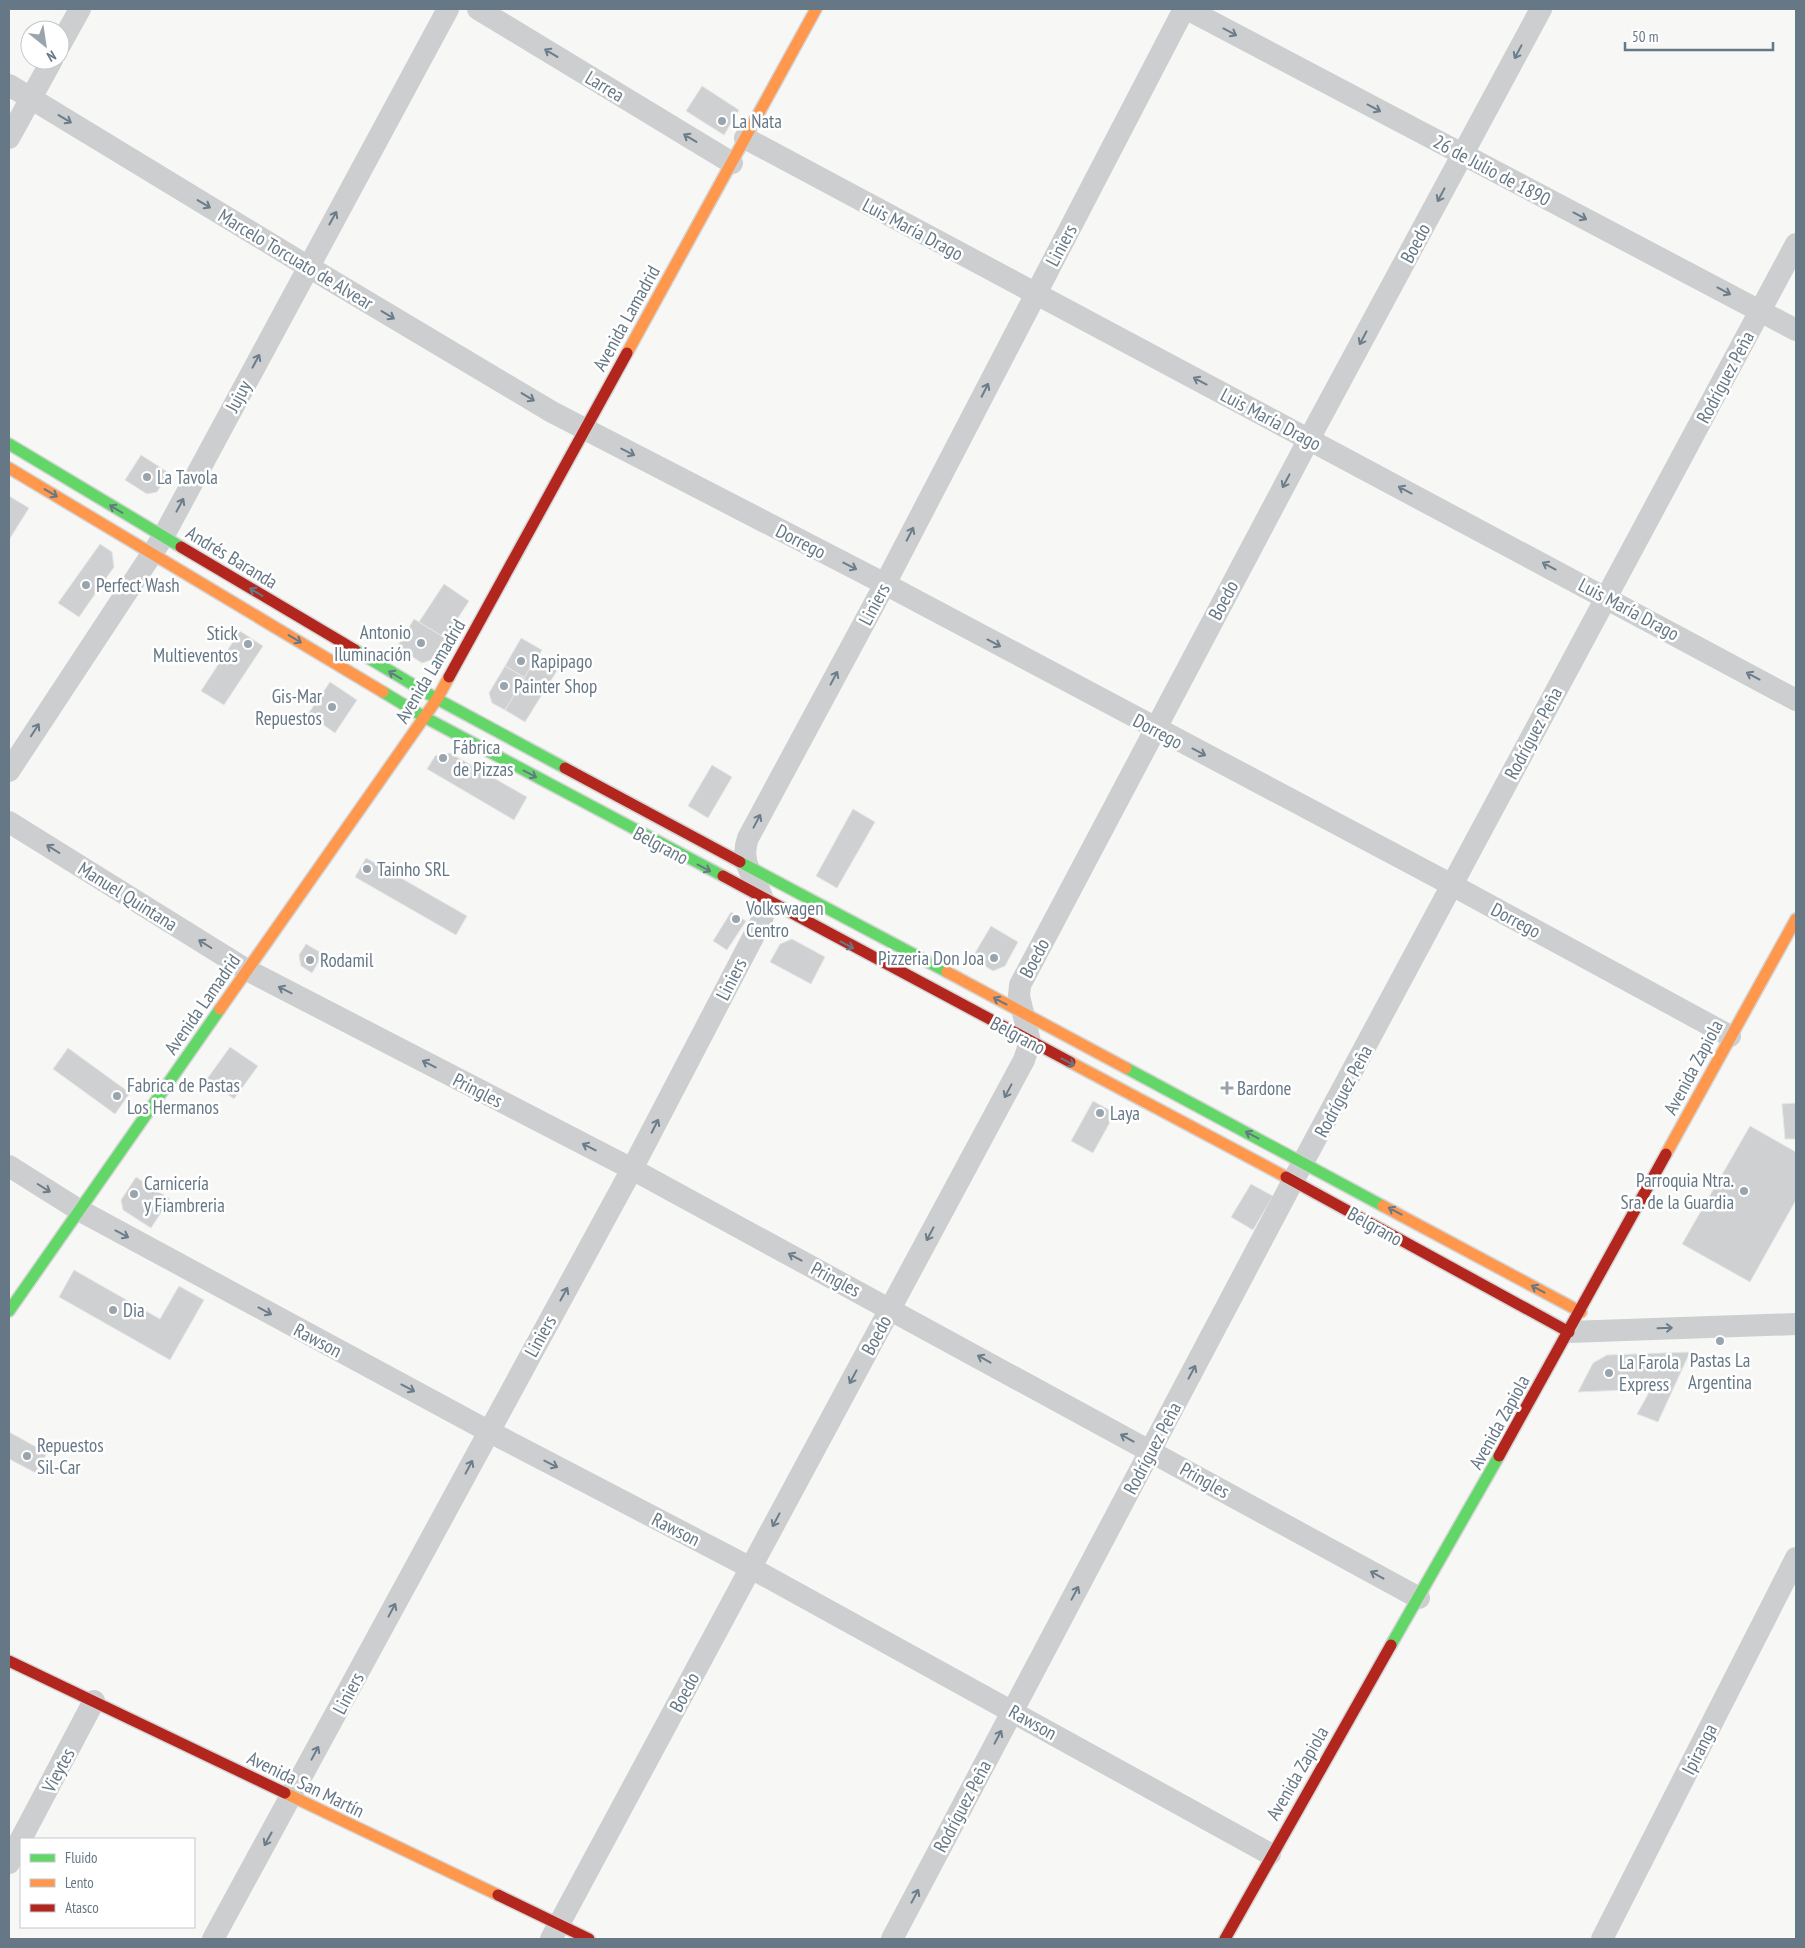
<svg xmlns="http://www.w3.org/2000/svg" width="1805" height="1948" viewBox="0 0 1805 1948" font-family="'PT Sans Narrow',sans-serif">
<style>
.building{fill:#cfd0d1;stroke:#e6e6e6}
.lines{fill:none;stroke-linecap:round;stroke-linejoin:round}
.fast-casing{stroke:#d4d5d6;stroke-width:14}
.slow-casing{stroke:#d4d5d6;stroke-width:14}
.jam-casing{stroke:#d4d5d6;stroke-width:14}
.street{stroke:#cccecf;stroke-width:22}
.fast{stroke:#63d668;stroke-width:11}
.slow{stroke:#ff974d;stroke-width:11}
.jam{stroke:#b3261e;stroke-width:11}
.oneway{stroke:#6b7c8a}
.oneway2{stroke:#667886}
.poi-dot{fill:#99a4ad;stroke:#fff;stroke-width:2}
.labels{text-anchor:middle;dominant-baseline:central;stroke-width:5;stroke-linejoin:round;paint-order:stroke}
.street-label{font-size:19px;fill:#667886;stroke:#fff}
.poi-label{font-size:19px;fill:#667886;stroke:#fff;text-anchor:start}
</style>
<rect width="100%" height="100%" fill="#f7f7f6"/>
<g class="building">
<path d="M702 86 739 110 724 135 686 111Z"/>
<path d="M141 455 169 473 157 492 147 494 125 480Z"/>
<path d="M9 496 29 508 9 540Z"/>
<path d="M100 544 112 552 114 567 79 617 58 603Z"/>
<path d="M444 584 469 601 445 638 419 622Z"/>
<path d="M414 619 445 638 431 660 422 663 397 647Z"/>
<path d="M240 631 263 646 224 705 201 691Z"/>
<path d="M521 638 542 650 525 678 505 666Z"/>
<path d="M537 656 558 669 525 722 505 710Z"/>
<path d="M505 666 525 678 505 710 492 703 489 693Z"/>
<path d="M330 682 357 700 335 733 308 714Z"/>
<path d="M450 753 527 797 514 820 427 769 435 756Z"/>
<path d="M712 765 732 777 708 818 688 806Z"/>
<path d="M853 809 875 822 837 888 816 876Z"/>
<path d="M366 858 467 916 456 935 355 877Z"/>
<path d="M731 912 746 921 727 950 713 941Z"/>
<path d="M991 926 1018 942 1005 966 993 971 972 958Z"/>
<path d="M792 939 825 957 811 984 770 962 780 944Z"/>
<path d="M306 944 323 954 312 973 301 966 299 955Z"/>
<path d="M230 1047 258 1066 234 1099 207 1079Z"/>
<path d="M68 1048 130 1093 115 1114 53 1069Z"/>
<path d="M1093 1101 1115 1113 1093 1153 1071 1141Z"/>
<path d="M1796 1103V1139H1785L1782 1104Z"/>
<path d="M1750 1126 1796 1152V1200L1750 1282 1682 1244Z"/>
<path d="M136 1177 170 1199 151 1228 123 1210 121 1200Z"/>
<path d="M1251 1184 1273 1196 1253 1230 1231 1217Z"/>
<path d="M74 1270 160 1319 179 1286 204 1300 170 1360 59 1297Z"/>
<path d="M1690 1352 1658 1422 1637 1414 1651 1389 1578 1392 1593 1363 1607 1355Z"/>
<path d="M9 1432 47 1453 36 1473 9 1459Z"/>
</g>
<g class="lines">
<defs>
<g id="fast">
<path d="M9 444 181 547"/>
<path d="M355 650 437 699 565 768"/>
<path d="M383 692 426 718 723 876"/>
<path d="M740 862 947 972"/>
<path d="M1126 1068 1383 1206"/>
<path d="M9 1311 220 1009"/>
<path d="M1391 1645 1499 1456"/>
</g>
<g id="slow">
<path d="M627 353 816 9"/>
<path d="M9 468 383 692"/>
<path d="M947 972 1126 1068"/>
<path d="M220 1009 437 699 449 677"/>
<path d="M1070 1062 1286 1177"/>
<path d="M1666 1154 1796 919"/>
<path d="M1383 1206 1581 1312"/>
<path d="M285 1793 498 1895"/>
</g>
<g id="jam">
<path d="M181 547 355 650"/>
<path d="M449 677 627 353"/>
<path d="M565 768 740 862"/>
<path d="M723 876 1070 1062"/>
<path d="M1286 1177 1569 1332"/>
<path d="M1499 1456 1666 1154"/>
<path d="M9 1661 285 1793"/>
<path d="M498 1895 589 1939"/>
<path d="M1225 1939 1391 1645"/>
</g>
</defs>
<use href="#fast" class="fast-casing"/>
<use href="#slow" class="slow-casing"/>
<use href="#jam" class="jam-casing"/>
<g class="street">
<path d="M478 9 732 163"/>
<path d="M1187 9 1796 330"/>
<path d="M60 45 80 9"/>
<path d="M9 85 307 266 552 412 885 584 1452 885 1730 1036"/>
<path d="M9 138 52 60"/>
<path d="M745 138 1796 700"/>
<path d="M9 771 163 537 448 9"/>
<path d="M9 822 247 970 632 1169 1419 1598"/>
<path d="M9 1166 79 1210 488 1431 751 1568 1270 1854"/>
<path d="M1569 1332 1796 1324"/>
<path d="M21 1839 94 1701"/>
<path d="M9 1863 21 1839"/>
<path d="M213 1939 632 1169 762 920C773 889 735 873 748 838L885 584 1184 9"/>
<path d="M551 1939 1024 1060 1030 1042 1019 996 1020 985 1309 439 1541 9"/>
<path d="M892 1939 1293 1181 1796 244"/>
<path d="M1602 1939 1796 1558"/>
</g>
<use href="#fast" class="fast"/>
<use href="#slow" class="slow"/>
<use href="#jam" class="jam"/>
</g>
<defs><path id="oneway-shaft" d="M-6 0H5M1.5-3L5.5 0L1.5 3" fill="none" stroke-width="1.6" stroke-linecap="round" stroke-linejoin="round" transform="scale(1.25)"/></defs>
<g class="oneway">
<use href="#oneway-shaft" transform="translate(1230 32) rotate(28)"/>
<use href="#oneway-shaft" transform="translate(1518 52) rotate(118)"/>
<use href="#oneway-shaft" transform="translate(551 53) rotate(-149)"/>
<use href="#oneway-shaft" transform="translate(1374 108) rotate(28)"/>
<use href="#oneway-shaft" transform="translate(65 119) rotate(31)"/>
<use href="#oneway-shaft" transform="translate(690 138) rotate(-149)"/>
<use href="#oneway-shaft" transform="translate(1441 195) rotate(118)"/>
<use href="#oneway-shaft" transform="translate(204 204) rotate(31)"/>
<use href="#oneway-shaft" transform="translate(1580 216) rotate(28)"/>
<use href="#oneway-shaft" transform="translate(333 218) rotate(-61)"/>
<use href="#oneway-shaft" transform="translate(1724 291) rotate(28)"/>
<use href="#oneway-shaft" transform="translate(388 315) rotate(31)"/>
<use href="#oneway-shaft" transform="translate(1363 338) rotate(118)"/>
<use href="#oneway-shaft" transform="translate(256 361) rotate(-62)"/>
<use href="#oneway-shaft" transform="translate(1200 381) rotate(-152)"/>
<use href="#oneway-shaft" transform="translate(985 390) rotate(-63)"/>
<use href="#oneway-shaft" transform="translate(528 397) rotate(31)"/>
<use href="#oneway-shaft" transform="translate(628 452) rotate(27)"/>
<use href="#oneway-shaft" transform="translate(1286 481) rotate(118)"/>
<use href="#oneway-shaft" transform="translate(1405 490) rotate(-152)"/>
<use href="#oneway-shaft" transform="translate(180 505) rotate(-62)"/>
<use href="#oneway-shaft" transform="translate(910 534) rotate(-63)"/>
<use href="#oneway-shaft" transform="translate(850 566) rotate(27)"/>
<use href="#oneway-shaft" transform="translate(1549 566) rotate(-152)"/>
<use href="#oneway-shaft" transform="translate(994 643) rotate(28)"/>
<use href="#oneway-shaft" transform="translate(1753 676) rotate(-152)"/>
<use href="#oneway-shaft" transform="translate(834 678) rotate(-62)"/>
<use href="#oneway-shaft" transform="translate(35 730) rotate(-57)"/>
<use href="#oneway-shaft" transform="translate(1199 752) rotate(28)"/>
<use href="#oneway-shaft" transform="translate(757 821) rotate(-62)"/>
<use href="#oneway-shaft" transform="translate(53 849) rotate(-148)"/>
<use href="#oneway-shaft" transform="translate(205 944) rotate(-148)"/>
<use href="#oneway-shaft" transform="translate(285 990) rotate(-153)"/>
<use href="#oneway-shaft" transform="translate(429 1064) rotate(-153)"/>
<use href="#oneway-shaft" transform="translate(1008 1091) rotate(118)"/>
<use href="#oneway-shaft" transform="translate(655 1126) rotate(-63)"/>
<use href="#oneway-shaft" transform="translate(589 1147) rotate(-153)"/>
<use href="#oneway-shaft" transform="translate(44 1188) rotate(32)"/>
<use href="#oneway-shaft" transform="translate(122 1234) rotate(28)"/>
<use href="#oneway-shaft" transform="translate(930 1234) rotate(118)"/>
<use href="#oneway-shaft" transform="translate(795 1257) rotate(-152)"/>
<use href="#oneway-shaft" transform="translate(564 1294) rotate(-61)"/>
<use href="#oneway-shaft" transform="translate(265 1311) rotate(28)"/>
<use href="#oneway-shaft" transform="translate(1665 1328) rotate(-2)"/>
<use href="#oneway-shaft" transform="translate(984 1359) rotate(-151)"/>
<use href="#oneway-shaft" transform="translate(1192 1372) rotate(-62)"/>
<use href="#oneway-shaft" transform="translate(853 1377) rotate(118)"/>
<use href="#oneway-shaft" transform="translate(408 1388) rotate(28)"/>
<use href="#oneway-shaft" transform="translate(1127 1438) rotate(-151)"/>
<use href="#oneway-shaft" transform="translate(551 1464) rotate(27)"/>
<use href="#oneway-shaft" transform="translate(469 1467) rotate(-62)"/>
<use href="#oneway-shaft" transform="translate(776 1520) rotate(118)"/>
<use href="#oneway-shaft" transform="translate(1377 1575) rotate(-151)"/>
<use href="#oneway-shaft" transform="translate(1075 1593) rotate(-62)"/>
<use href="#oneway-shaft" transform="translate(392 1610) rotate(-62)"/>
<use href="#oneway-shaft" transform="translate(998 1737) rotate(-62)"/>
<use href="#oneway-shaft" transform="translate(315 1753) rotate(-62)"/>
<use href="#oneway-shaft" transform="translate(268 1839) rotate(119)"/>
<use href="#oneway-shaft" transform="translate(915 1896) rotate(-62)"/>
</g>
<g class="oneway2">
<use href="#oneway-shaft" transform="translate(51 493) rotate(31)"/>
<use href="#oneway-shaft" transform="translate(116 509) rotate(-149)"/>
<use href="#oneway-shaft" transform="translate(256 592) rotate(-149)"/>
<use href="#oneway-shaft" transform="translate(295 639) rotate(31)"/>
<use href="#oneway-shaft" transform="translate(395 675) rotate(-149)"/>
<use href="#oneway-shaft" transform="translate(530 774) rotate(28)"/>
<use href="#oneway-shaft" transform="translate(704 868) rotate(28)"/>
<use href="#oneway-shaft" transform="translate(847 945) rotate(28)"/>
<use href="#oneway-shaft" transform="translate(1000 1001) rotate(-152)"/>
<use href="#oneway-shaft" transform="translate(1068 1062) rotate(28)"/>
<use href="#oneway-shaft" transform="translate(1252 1135) rotate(-152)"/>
<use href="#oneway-shaft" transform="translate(1395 1211) rotate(-152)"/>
<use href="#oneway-shaft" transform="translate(1538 1289) rotate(-152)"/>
</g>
<g class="poi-dot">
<circle cx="722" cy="121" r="5"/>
<circle cx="147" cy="477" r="5"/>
<circle cx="86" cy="585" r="5"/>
<circle cx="421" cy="643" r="5"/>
<circle cx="248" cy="644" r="5"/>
<circle cx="521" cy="661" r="5"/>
<circle cx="504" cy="686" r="5"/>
<circle cx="332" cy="707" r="5"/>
<circle cx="443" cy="758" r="5"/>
<circle cx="367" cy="869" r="5"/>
<circle cx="736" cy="919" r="5"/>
<circle cx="994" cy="958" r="5"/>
<circle cx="310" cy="960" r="5"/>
<path d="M1224.5 1080.5h5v5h5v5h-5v5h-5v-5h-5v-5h5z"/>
<circle cx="117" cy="1096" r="5"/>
<circle cx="1100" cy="1113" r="5"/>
<circle cx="1744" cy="1191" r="5"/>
<circle cx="134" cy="1194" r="5"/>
<circle cx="113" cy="1310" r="5"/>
<circle cx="1720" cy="1341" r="5"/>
<circle cx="1609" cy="1373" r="5"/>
<circle cx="27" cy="1456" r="5"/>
</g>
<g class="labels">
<g class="street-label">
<text transform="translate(605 86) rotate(31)">Larrea</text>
<text transform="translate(1492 170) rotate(28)">26 de Julio de 1890</text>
<text transform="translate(913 229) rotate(28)">Luis María Drago</text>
<text transform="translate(1415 243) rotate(-62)">Boedo</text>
<text transform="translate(1061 245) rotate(-62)">Liniers</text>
<text transform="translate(296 259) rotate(31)">Marcelo Torcuato de Alvear</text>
<text transform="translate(626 318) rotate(-61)">Avenida Lamadrid</text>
<text transform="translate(1725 377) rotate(-62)">Rodríguez Peña</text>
<text transform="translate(238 396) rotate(-62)">Jujuy</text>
<text transform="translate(1271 419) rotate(28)">Luis María Drago</text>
<text transform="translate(801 541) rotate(27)">Dorrego</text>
<text transform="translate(232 557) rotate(31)">Andrés Baranda</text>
<text transform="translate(1223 600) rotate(-62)">Boedo</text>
<text transform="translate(874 604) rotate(-62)">Liniers</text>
<text transform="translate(1629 609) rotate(28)">Luis María Drago</text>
<text transform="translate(430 671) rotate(-59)">Avenida Lamadrid</text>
<text transform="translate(1158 731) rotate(28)">Dorrego</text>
<text transform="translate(1533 733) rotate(-62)">Rodríguez Peña</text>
<text transform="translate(661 845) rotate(28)">Belgrano</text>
<text transform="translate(128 896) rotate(32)">Manuel Quintana</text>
<text transform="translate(1516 920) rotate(28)">Dorrego</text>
<text transform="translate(1034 958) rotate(-62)">Boedo</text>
<text transform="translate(731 979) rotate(-63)">Liniers</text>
<text transform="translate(202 1004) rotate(-55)">Avenida Lamadrid</text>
<text transform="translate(1018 1035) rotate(28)">Belgrano</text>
<text transform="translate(1693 1067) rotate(-62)">Avenida Zapiola</text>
<text transform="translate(478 1090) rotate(27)">Pringles</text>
<text transform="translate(1343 1091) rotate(-62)">Rodríguez Peña</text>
<text transform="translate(1375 1226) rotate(29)">Belgrano</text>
<text transform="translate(836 1279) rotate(28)">Pringles</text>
<text transform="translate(876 1335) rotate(-62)">Boedo</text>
<text transform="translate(540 1336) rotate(-61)">Liniers</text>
<text transform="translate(318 1340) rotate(28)">Rawson</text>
<text transform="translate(1499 1422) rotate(-61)">Avenida Zapiola</text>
<text transform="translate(1152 1448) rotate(-62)">Rodríguez Peña</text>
<text transform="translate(1205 1480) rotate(29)">Pringles</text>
<text transform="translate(676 1529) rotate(27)">Rawson</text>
<text transform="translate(684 1692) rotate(-62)">Boedo</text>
<text transform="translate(348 1693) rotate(-62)">Liniers</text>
<text transform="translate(1033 1722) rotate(29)">Rawson</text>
<text transform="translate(1699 1749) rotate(-63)">Ipiranga</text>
<text transform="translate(58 1770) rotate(-62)">Vieytes</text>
<text transform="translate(1297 1773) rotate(-60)">Avenida Zapiola</text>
<text transform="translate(306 1784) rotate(26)">Avenida San Martín</text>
<text transform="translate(962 1806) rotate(-62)">Rodríguez Peña</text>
</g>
<g class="poi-label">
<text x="732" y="121">La Nata</text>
<text x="157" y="477">La Tavola</text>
<text x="96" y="585">Perfect Wash</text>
<text x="411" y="632" text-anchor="end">Antonio<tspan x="411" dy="22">Iluminación</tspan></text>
<text x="238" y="633" text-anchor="end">Stick<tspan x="238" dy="22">Multieventos</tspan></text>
<text x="531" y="661">Rapipago</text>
<text x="514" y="686">Painter Shop</text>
<text x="322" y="696" text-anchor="end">Gis-Mar<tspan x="322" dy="22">Repuestos</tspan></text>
<text x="453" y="747">Fábrica<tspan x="453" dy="22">de Pizzas</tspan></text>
<text x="377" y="869">Tainho SRL</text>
<text x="746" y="908">Volkswagen<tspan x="746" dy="22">Centro</tspan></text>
<text x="984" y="958" text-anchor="end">Pizzeria Don Joa</text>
<text x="320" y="960">Rodamil</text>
<text x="127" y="1085">Fabrica de Pastas<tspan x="127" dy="22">Los Hermanos</tspan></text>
<text x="1237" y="1088">Bardone</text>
<text x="1110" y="1113">Laya</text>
<text x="1734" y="1180" text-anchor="end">Parroquia Ntra.<tspan x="1734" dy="22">Sra. de la Guardia</tspan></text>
<text x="144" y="1183">Carnicería<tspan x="144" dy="22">y Fiambreria</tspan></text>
<text x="123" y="1310">Dia</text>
<text x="1720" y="1360" text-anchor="middle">Pastas La<tspan x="1720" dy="22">Argentina</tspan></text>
<text x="1619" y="1362">La Farola<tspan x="1619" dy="22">Express</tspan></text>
<text x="37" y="1445">Repuestos<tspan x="37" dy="22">Sil-Car</tspan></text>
</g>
</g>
<rect width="1805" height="1948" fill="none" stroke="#667886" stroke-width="20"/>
<rect x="20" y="1838" width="175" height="90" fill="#ffffff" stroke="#c2c9cf"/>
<rect x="30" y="1854" width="25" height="8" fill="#63d668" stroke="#c2c9cf"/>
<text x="65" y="1863" font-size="15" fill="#667886">Fluido</text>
<rect x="30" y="1879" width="25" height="8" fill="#ff974d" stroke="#c2c9cf"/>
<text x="65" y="1888" font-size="15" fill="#667886">Lento</text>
<rect x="30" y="1904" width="25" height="8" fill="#b3261e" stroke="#c2c9cf"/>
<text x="65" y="1913" font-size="15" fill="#667886">Atasco</text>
<g transform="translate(45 45) rotate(150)"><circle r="24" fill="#ffffff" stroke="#c2c9cf"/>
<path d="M0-4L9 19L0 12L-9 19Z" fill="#99a4ad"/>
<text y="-8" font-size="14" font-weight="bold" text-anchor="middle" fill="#667886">N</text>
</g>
<path d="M1625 42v8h148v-8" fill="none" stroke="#667886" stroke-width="2.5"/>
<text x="1632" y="42" font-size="15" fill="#667886" stroke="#ffffff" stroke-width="4" paint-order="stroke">50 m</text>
</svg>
